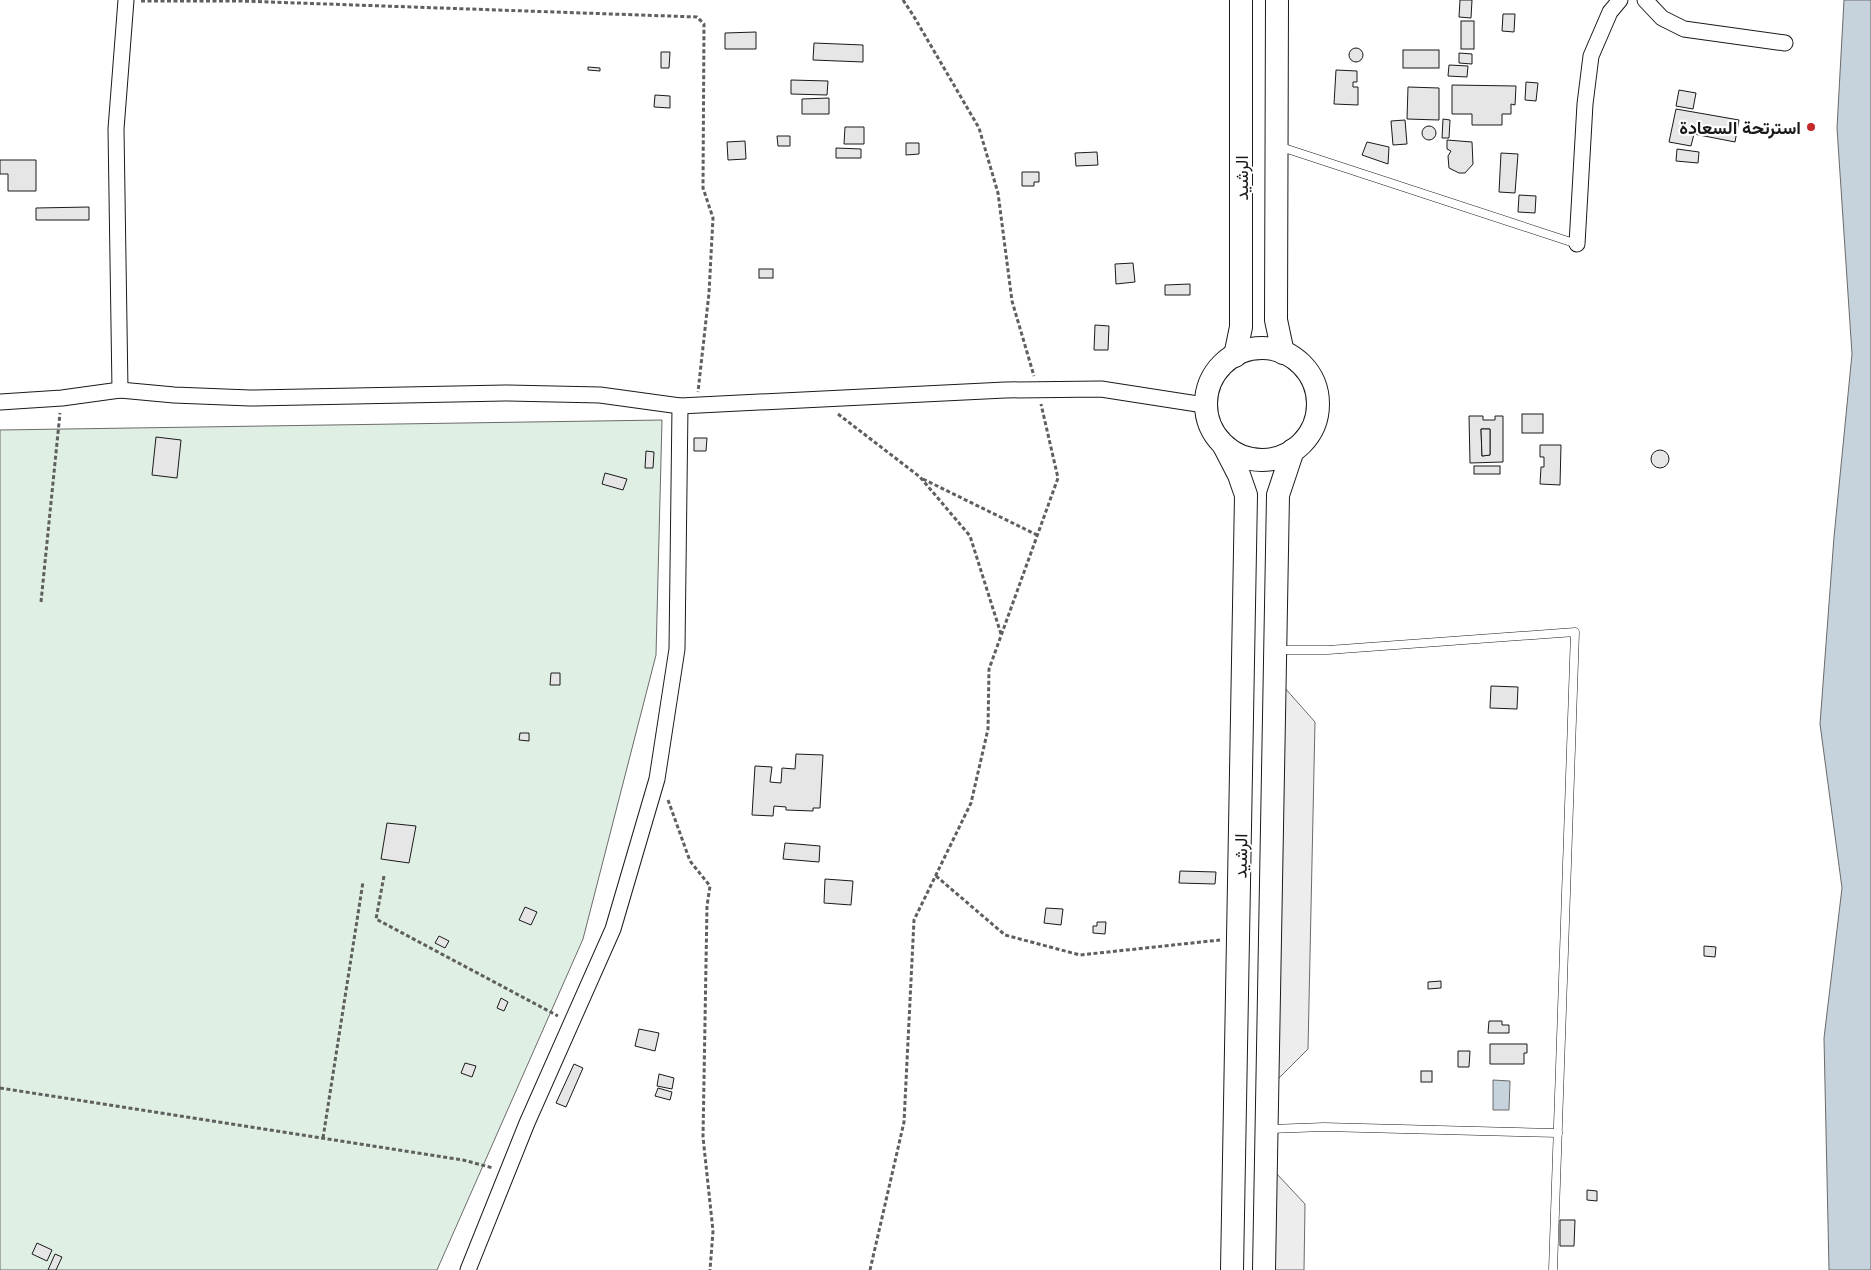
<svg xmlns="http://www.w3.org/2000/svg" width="1871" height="1270" viewBox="0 0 1871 1270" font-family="'Noto Sans',Vazirmatn,sans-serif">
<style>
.green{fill:#e0efe3;stroke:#6a6a6a}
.parking{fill:#ededed;stroke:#6a6a6a}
.water{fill:#c6d2dc;stroke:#6a6a6a}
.building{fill:#e6e6e6;stroke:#1a1a1a;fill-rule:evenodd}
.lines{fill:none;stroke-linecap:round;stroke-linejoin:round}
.lane-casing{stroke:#1a1a1a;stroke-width:9}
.street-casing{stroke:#1a1a1a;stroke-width:17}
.secondary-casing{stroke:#1a1a1a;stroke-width:24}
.path{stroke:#5f5f5f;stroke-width:3;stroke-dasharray:4 2.5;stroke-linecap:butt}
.lane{stroke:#fff;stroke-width:8}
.street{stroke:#fff;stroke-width:15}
.secondary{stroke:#fff;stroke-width:22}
.poi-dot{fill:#c62828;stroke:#fff;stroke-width:2}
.labels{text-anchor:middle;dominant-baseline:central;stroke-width:4;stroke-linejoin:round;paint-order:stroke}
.poi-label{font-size:18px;font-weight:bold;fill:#1a1a1a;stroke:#fff;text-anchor:end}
.street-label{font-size:18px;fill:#1a1a1a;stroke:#fff}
</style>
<rect width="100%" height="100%" fill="#fff"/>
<path class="green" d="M662 420 656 655 583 939 437 1270H0V430Z"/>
<g class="parking">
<path d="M1284 687 1315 722 1308 1049 1275 1082Z"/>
<path d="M1276 1173 1305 1204 1304 1270H1274Z"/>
</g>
<g class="water">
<path d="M1844 0H1871V1270H1829L1824 1038 1842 888 1820 724 1834 537 1852 354 1837 128Z"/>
<path d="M1493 1080 1510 1081 1509 1110H1493Z"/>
</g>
<g class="building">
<path d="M1460 0H1472L1471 18 1459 17Z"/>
<path d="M1503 14H1515L1514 32 1502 31Z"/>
<rect x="1461" y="21" width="13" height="28"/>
<path d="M756 32V49H725V33Z"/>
<path d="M814 43 863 45V62L813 60Z"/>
<circle cx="1356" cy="55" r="7"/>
<rect x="1403" y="50" width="36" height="18"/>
<path d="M661 52H670L669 68H661Z"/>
<path d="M1459 53 1472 54V64L1459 63Z"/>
<path d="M1449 65 1468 66 1467 77 1448 76Z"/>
<path d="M588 67 600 68V71L588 70Z"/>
<path d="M1336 70 1357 71V82H1353V87H1358V105L1334 104Z"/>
<path d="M791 80 828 81 827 95 791 94Z"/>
<path d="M1526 82 1538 83 1536 101 1525 100Z"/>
<path d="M1452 85 1516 86 1515 105 1511 104V114H1502V125H1472V114H1452Z"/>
<path d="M1408 87 1439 88V120L1407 119Z"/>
<path d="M1679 90 1696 93 1693 109 1676 106Z"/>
<path d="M655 95 670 96V108L654 107Z"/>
<path d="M829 98V114H802V99Z"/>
<path d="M1676 109 1739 120 1735 142 1694 134 1691 146 1669 142Z"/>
<path d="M1443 119 1450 120 1449 138H1442Z"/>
<path d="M1405 120 1407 144 1393 145 1391 121Z"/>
<circle cx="1429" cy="133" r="7"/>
<path d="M845 127H864V144H844Z"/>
<path d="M777 136H790V146H778Z"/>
<path d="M1447 140 1472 142 1473 164 1465 173H1459L1449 168 1448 156 1451 151 1447 149Z"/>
<path d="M745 141 746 159 728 160 727 142Z"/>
<path d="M1367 142 1389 147 1388 164 1362 155Z"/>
<path d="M906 143H919V154L906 155Z"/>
<path d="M836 148 861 149V158H836Z"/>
<path d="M1677 149 1699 152 1698 163 1676 161Z"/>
<path d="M1097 152 1098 165 1076 166 1075 153Z"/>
<path d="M1501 153 1518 154 1515 193 1499 192Z"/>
<path d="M0 160H36V191H8V174H0Z"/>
<path d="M1022 172H1039V182H1034V186H1022Z"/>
<path d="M1519 195 1536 196 1535 213 1518 212Z"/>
<path d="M89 207V220H36V208Z"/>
<path d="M1133 263 1135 282 1116 284 1115 264Z"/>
<rect x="759" y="269" width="14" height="9"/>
<path d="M1190 284V295H1165V285Z"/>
<path d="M1095 325 1109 326 1108 350H1094Z"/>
<rect x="1522" y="414" width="21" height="19"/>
<path d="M1469 416H1483V420H1495V416H1503V462L1470 463ZM1481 429H1490V455L1482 456Z"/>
<path d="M1481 429H1490V455L1482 456Z"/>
<path d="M156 437 181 440 177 478 152 475Z"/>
<path d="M694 438H707L706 451H694Z"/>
<path d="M1540 445H1561L1560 485 1540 484 1541 467H1544V457H1540Z"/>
<circle cx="1660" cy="459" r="9"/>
<path d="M646 451 654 452 653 468H645Z"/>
<rect x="1474" y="466" width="26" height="8"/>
<path d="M605 473 627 479 623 490 602 484Z"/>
<path d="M551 673H560V685H550Z"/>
<path d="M1491 686 1518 687 1517 709 1490 708Z"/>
<path d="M520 733H529V741L519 740Z"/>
<path d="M796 754 823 755 820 808H813V811L786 810V807L774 806 773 816 752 815 755 766 772 767 770 782 781 783 782 768 795 769Z"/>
<path d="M387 823 416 826 409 863 381 859Z"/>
<path d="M785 843 820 846 819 862 783 859Z"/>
<path d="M1180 871 1216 872 1215 884 1179 883Z"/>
<path d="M825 879 853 881 851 905 824 903Z"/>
<path d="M525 907 537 912 531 925 519 920Z"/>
<path d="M1046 908 1063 909 1061 925 1044 923Z"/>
<path d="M1097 922H1106L1105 934 1093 933V926H1097Z"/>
<path d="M439 936 449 941 445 948 435 943Z"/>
<path d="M1704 946 1716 947 1715 957 1704 956Z"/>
<path d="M1441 981V988L1428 989V982Z"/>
<path d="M501 998 508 1002 504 1011 497 1008Z"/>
<path d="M1489 1021H1502V1025H1509V1033H1488Z"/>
<path d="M639 1029 659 1033 655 1051 635 1046Z"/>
<path d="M1490 1044H1527V1053H1524V1064H1490Z"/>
<path d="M1458 1051H1470L1469 1067H1458Z"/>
<path d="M465 1063 476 1066 472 1077 461 1073Z"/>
<path d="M574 1064 583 1068 566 1107 556 1103Z"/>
<rect x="1421" y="1071" width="11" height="11"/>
<path d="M659 1074 674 1078 672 1089 657 1086Z"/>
<path d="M658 1088 672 1092 670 1100 655 1096Z"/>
<path d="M1587 1190 1597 1191V1201L1587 1200Z"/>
<path d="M1560 1220H1575L1574 1246H1560Z"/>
<path d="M37 1243 52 1250 47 1261 32 1254Z"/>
<path d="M55 1254 62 1257 56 1270H48Z"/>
</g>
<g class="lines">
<defs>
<g id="lane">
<path d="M1278 146 1577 244"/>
<path d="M1276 650H1328L1575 632 1553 1270"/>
<path d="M1269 1129 1324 1127 1558 1133"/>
</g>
<g id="street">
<path d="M1645 0 1662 18 1684 29 1785 43"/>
<path d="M1577 244 1585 104 1591 56 1610 12 1620 0"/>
<path d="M120 390 116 129 126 0"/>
<path d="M0 402 62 398 120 390 174 395 250 398 505 393 600 395 680 406 1005 390 1101 389 1204 405"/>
<path d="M468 1270 527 1123 613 929 657 779 677 649 680 406"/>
</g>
<g id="secondary">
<path d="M1277 0 1276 320 1283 353"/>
<circle cx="1262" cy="404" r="56"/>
<path d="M1235 356 1241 327V0"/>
<path d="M1224 446 1239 475 1246 495 1232 1270"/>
<path d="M1264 1270 1278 495 1293 450"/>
</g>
</defs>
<use href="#lane" class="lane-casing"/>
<use href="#street" class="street-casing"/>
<use href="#secondary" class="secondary-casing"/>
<g class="path">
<path d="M903 0 913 15 979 128 998 193 1012 301 1034 376"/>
<path d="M141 1H241L697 17 704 24 703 188 713 218 709 293 698 392"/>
<path d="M838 414 920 477 970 536 1001 634"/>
<path d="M923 479 1037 535"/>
<path d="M41 602 60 413"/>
<path d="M668 800 690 861 710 886 707 906 703 1137 713 1231 710 1270"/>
<path d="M384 876 376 919 558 1016"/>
<path d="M936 876 1005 935 1080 955 1220 940"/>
<path d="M0 1088 463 1160 493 1168"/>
<path d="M323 1138 363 882"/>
<path d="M870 1270 904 1122 914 920 971 803 988 729 989 669 1058 478 1041 404"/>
</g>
<use href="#lane" class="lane"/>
<use href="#street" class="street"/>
<use href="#secondary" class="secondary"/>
</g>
<circle class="poi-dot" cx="1811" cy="127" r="5"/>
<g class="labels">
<g class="poi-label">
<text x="1801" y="127">استرتحة السعادة</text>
</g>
<g class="street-label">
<text transform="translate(1241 178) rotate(-90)">الرشيد</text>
<text transform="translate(1240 856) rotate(-89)">الرشيد</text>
</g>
</g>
</svg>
